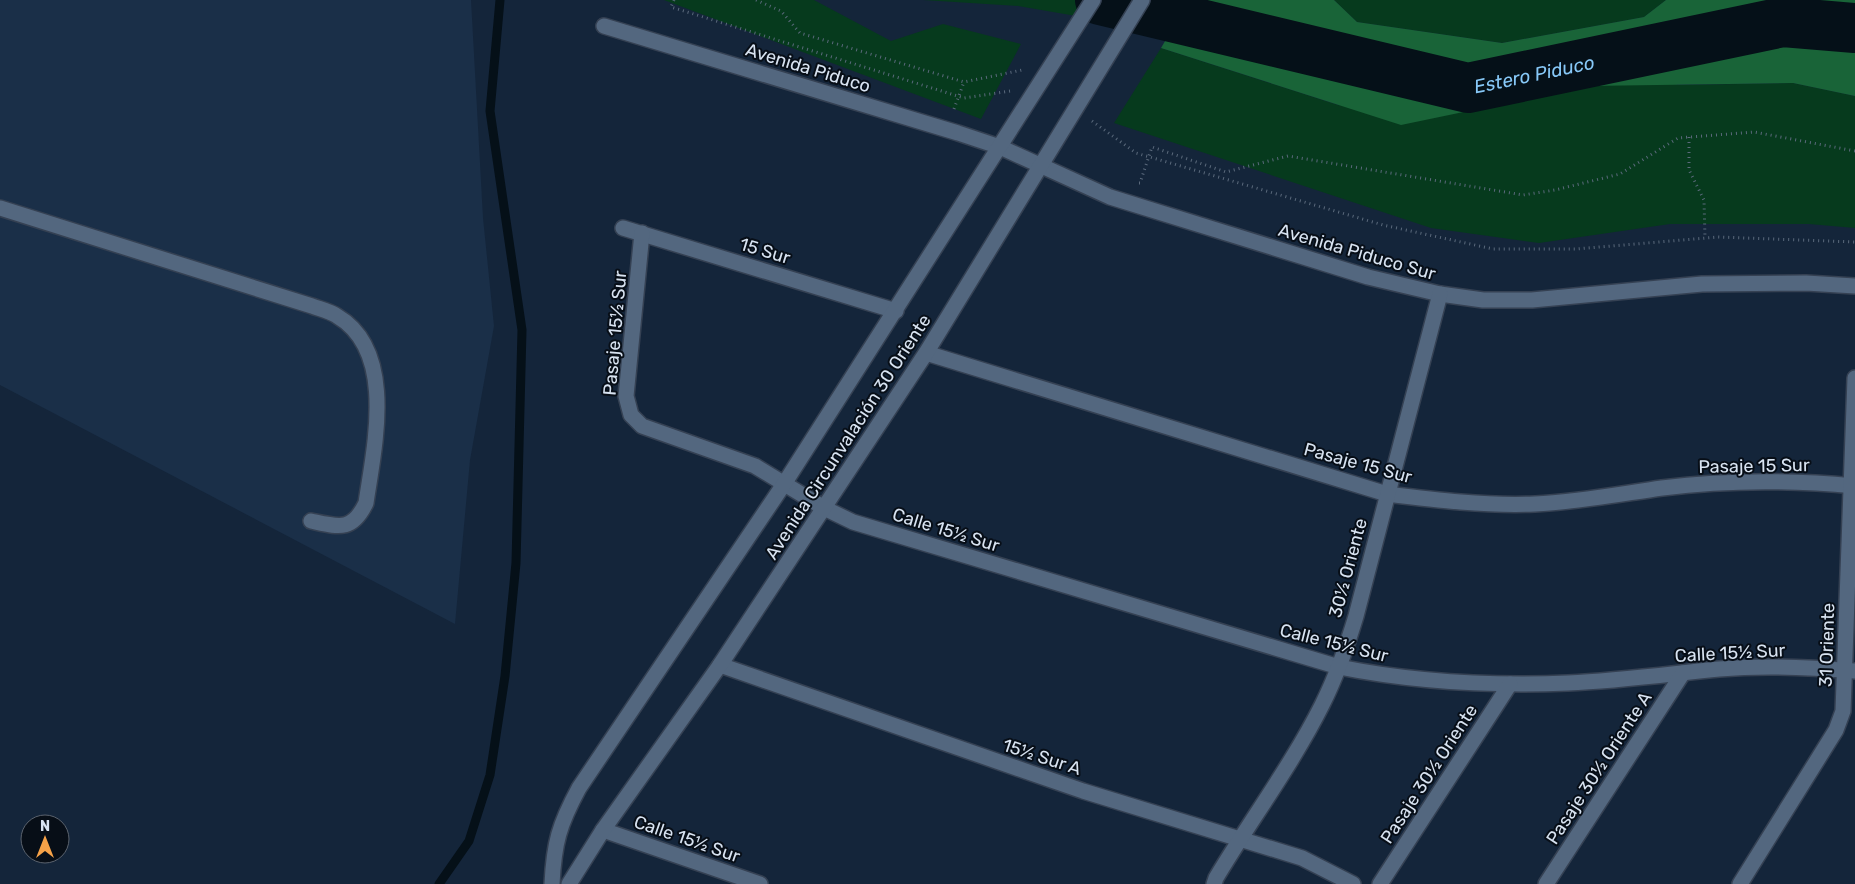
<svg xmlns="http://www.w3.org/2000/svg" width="1855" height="884" viewBox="0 0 1855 884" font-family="Rubik,sans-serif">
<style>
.built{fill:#1a2f48}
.green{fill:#063a1d}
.forest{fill:#196438}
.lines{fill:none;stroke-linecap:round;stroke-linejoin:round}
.stream{stroke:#051018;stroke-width:9}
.river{stroke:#051018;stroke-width:50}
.minor-casing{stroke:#354153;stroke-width:18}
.path{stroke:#5b6a7c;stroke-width:3;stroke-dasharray:1 4;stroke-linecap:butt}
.minor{stroke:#53677f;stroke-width:15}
.labels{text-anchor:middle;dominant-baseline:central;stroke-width:4;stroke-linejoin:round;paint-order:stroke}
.street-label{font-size:18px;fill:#d8e3f1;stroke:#070e17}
.water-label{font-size:19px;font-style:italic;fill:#87c8f7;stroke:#070e17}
</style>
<rect width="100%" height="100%" fill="#14253a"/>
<path class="built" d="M0 0H471L483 218 494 326 470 460 455 624 0 385Z"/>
<g class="green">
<path d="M664 0H814L891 41 943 24 1021 44 981 119Z"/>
<path d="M923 0H1257L1274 9 1679 85 1793 83 1855 96V228L1809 224H1670L1539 243 1431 228 1114 123 1161 48 1341 106 1214 45 1152 29 1018 6Z"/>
<path d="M1334 0H1666L1644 17 1502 43 1357 22Z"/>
</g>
<path class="forest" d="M1189 0H1334L1357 22 1502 43 1644 17 1666 0H1855V96L1793 83 1588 86 1401 125 1161 48Z"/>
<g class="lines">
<path class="stream" d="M439 884 469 841 490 775 505 676 516 563 522 330 490 111 500 0"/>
<path class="river" id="s1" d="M1100 0 1468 88 1783 22 1855 28"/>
<defs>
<g id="minor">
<path d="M604 26 958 133 1000 147 1110 197 1368 277 1440 294 1483 300H1532L1702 284 1806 283 1855 286"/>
<path d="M0 208 312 306C320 309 330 311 337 316 397 351 374 448 366 503 352 532 339 527 311 521"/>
<path d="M623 228 896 311"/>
<path d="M642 233 626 396 631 415 642 426 755 466 824 508 853 522 1339 667C1414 682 1492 686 1568 683 1619 681 1669 674 1719 669 1764 665 1810 667 1855 671"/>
<path d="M926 353 1387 494C1436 500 1485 506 1535 504 1578 502 1620 494 1662 488 1726 480 1791 480 1855 486"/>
<path d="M720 665 1083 791 1302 858 1353 884"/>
<path d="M603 830 760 884"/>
<path d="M552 884C554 843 559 825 579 788L784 484 1093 0"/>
<path d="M569 884 603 830 720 665 926 353 1142 0"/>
<path d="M1214 884 1216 878C1250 821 1293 763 1322 705 1336 677 1347 646 1356 616L1440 294"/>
<path d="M1380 884 1510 684"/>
<path d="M1546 884 1683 673"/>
<path d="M1740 884 1836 730 1843 711 1855 378"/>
</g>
</defs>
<use href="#minor" class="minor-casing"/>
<g class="path">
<path d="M674 0 671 7 964 98 1010 91"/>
<path d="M756 0 781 11 800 33 964 82 1022 70"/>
<path d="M954 109 964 82"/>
<path d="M1092 121 1136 153 1383 225 1493 249H1576L1718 237 1855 242"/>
<path d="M1689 137V170L1704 200 1705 238"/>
<path d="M1139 183H1140L1152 147 1226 172 1288 156 1523 195 1555 190 1620 174 1678 138 1754 132 1855 151"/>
</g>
<use href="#minor" class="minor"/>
</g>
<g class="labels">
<g class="street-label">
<text transform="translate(808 68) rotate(17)">Avenida Piduco</text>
<text transform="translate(765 251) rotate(17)">15 Sur</text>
<text transform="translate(1357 252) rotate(16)">Avenida Piduco Sur</text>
<text transform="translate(615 333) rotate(-85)">Pasaje 15½ Sur</text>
<text transform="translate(848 437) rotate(-57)">Avenida Circunvalación 30 Oriente</text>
<text transform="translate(1358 463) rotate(15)">Pasaje 15 Sur</text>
<text transform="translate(1754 466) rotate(-1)">Pasaje 15 Sur</text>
<text transform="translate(946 530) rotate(17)">Calle 15½ Sur</text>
<text transform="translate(1348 568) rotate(-75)">30½ Oriente</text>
<text transform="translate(1334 643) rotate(14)">Calle 15½ Sur</text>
<text transform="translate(1827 645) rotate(-88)">31 Oriente</text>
<text transform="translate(1730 653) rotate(-3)">Calle 15½ Sur</text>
<text transform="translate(1042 757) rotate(18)">15½ Sur A</text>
<text transform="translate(1599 768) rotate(-57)">Pasaje 30½ Oriente A</text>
<text transform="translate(1429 774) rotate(-57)">Pasaje 30½ Oriente</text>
<text transform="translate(687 839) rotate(19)">Calle 15½ Sur</text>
</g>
<g class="water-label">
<text stroke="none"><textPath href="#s1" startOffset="446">Estero Piduco</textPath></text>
</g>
</g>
<g transform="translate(45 839)"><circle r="24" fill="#070e17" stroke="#5b636e"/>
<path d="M0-4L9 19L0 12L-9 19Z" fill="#f6a248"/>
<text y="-8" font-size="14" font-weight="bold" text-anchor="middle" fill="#d8e3f1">N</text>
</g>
</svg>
